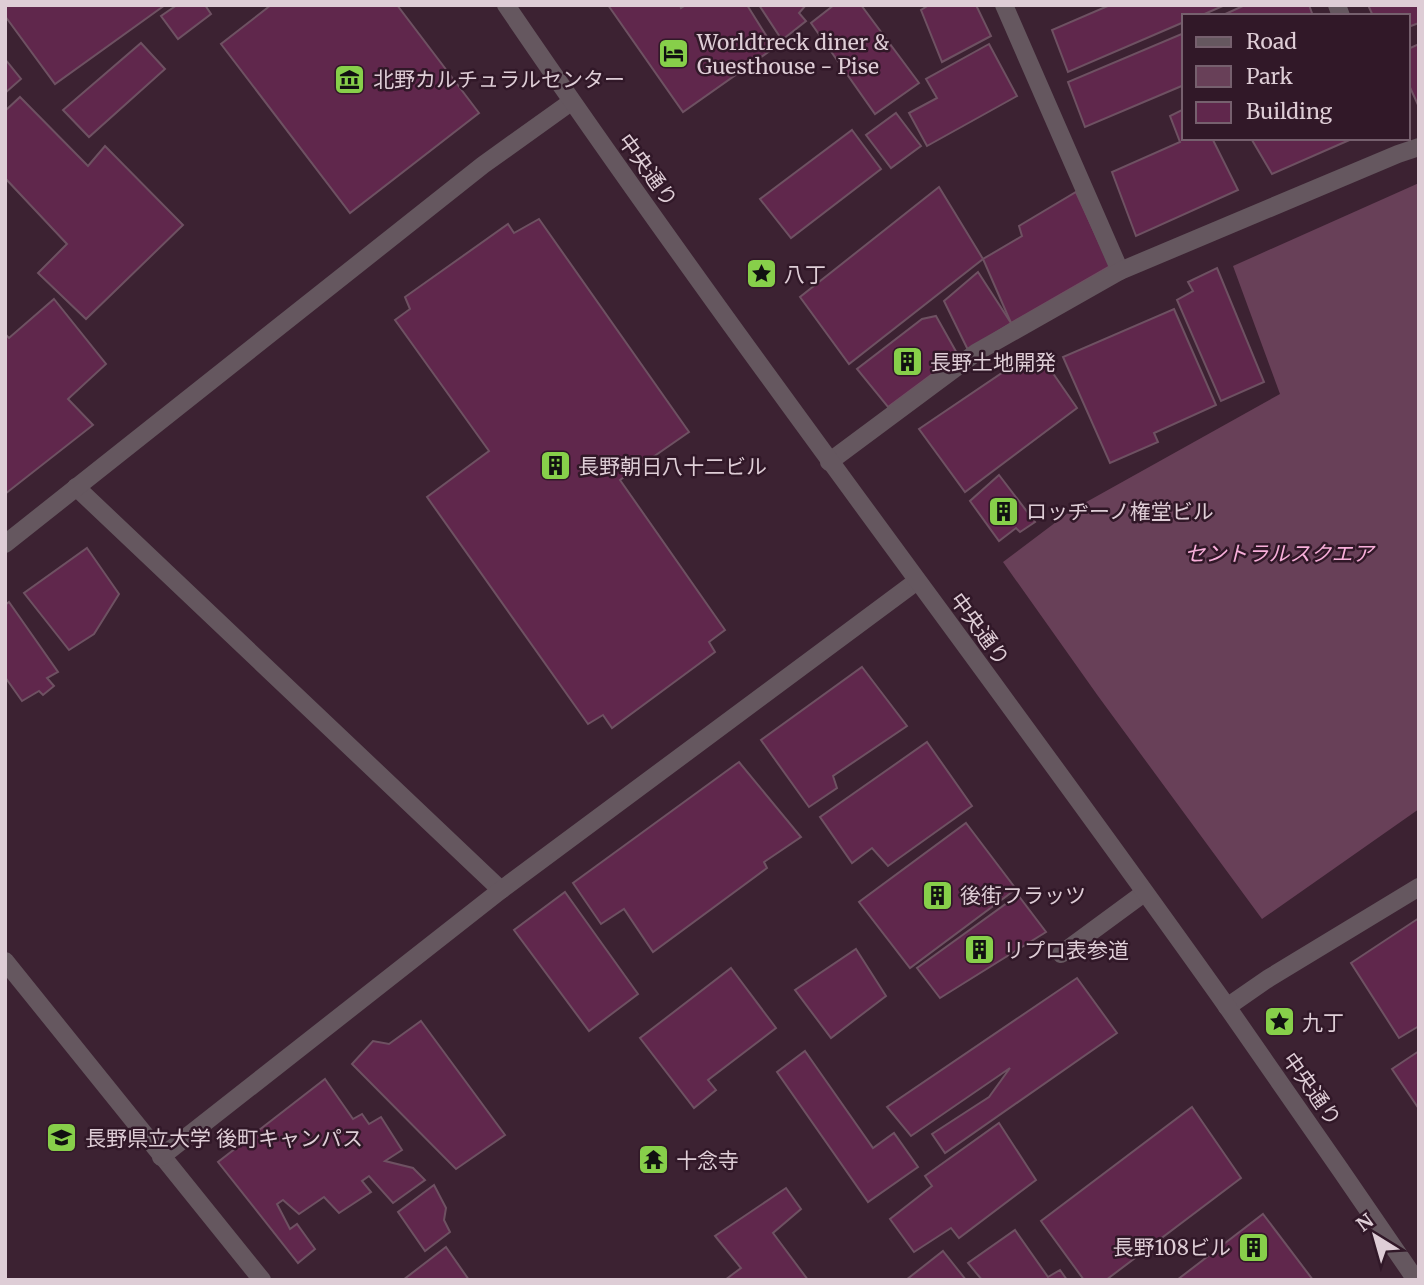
<svg xmlns="http://www.w3.org/2000/svg" width="1424" height="1285" viewBox="0 0 1424 1285" font-family="Merriweather,'Noto Sans JP',serif">
<style>
.green{fill:#684058}
.building{fill:#60274c;stroke:#6e5162;stroke-width:2}
.lines{fill:none;stroke-linecap:round;stroke-linejoin:round}
.service{stroke:#65575f;stroke-width:18}
.minor{stroke:#65575f;stroke-width:18}
.tertiary{stroke:#65575f;stroke-width:18}
.labels{text-anchor:middle;dominant-baseline:central;stroke-width:5;stroke-linejoin:round;paint-order:stroke}
.poi-label{font-size:21px;fill:#decdd6;stroke:#311828;text-anchor:start}
.street-label{font-size:21px;fill:#decdd6;stroke:#311828}
.park-label{font-size:21px;font-style:italic;fill:#f8afda;stroke:#311828}
</style>
<rect width="100%" height="100%" fill="#3c2232"/>
<path class="green" d="M1419 183V809L1262 919 1098 696 1003 562 1072 510 1280 394 1233 266Z"/>
<g class="building">
<path d="M5 5H165L55 84 5 16Z"/>
<path d="M177 5H205L211 14 178 39 161 16Z"/>
<path d="M271 5H397L479 113 350 213 221 44Z"/>
<path d="M608 5H680L681 8 686 5H747L774 48 683 112Z"/>
<path d="M759 5H806L799 13 806 21 782 40Z"/>
<path d="M834 5H861L919 83 875 114 811 23Z"/>
<path d="M929 5H976L991 36 942 62 921 10Z"/>
<path d="M1110 5H1225L1200 16H1184V22L1068 72 1052 30Z"/>
<path d="M1245 5H1309L1313 16H1221Z"/>
<path d="M1368 5H1419V23L1408 27V16H1373Z"/>
<path d="M1184 33V85L1085 127 1068 82Z"/>
<path d="M141 43 165 69 89 137 63 110Z"/>
<path d="M989 44 1017 96 927 146 909 113 937 98 926 79Z"/>
<path d="M1419 44V107L1408 83V49Z"/>
<path d="M5 59 21 79 5 93Z"/>
<path d="M20 97 88 166 105 146 183 225 86 319 38 273 67 244 5 178V111Z"/>
<path d="M1184 109V138H1212L1238 190 1136 236 1112 172 1180 142 1170 116Z"/>
<path d="M896 113 921 146 891 168 866 135Z"/>
<path d="M852 130 881 169 791 238 760 199Z"/>
<path d="M1255 138H1354L1272 174 1252 140Z"/>
<path d="M939 187 983 259 849 364 800 297Z"/>
<path d="M1076 192 1110 266 1011 323 983 259 1022 236 1019 226Z"/>
<path d="M539 219 689 432 620 480 725 630 709 642 715 652 612 728 603 715 588 724 427 497 489 451 395 320 410 309 405 297 508 224 514 233Z"/>
<path d="M1217 268 1264 382 1221 401 1177 300 1193 291 1188 282Z"/>
<path d="M978 272 1011 323 968 350 944 301Z"/>
<path d="M54 299 106 364 68 399 93 425 5 494V334L9 338Z"/>
<path d="M1174 309 1216 405 1154 433 1158 442 1110 463 1063 357Z"/>
<path d="M936 316 958 355 888 407 857 369 922 319Z"/>
<path d="M1041 356 1077 408 965 492 919 429 1021 360 1025 367Z"/>
<path d="M999 475 1035 522 1020 532 1016 528 999 541 970 501Z"/>
<path d="M87 548 119 594 94 634 69 650 24 593Z"/>
<path d="M9 602 58 672 47 678 54 686 43 695 39 691 22 701 5 677V605Z"/>
<path d="M862 667 907 726 833 776 837 788 809 807 761 740Z"/>
<path d="M927 742 972 806 888 866 872 848 852 863 820 817Z"/>
<path d="M739 762 801 837 764 862 767 868 653 952 624 909 601 924 573 883Z"/>
<path d="M966 823 1016 889 910 968 859 902Z"/>
<path d="M565 892 638 994 589 1031 514 930Z"/>
<path d="M1018 895 1046 932 940 998 917 968Z"/>
<path d="M1419 918V1026L1399 1038 1351 963Z"/>
<path d="M856 949 886 996 831 1038 795 990Z"/>
<path d="M731 968 776 1028 708 1080 716 1090 694 1108 640 1038Z"/>
<path d="M1077 978 1117 1033 945 1153 932 1134 989 1097 1010 1068 911 1136 887 1107Z"/>
<path d="M421 1021 505 1135 456 1169 352 1064 373 1041 389 1044Z"/>
<path d="M805 1051 873 1148 894 1133 918 1167 868 1202 777 1072Z"/>
<path d="M1419 1051V1109L1392 1069Z"/>
<path d="M325 1079 353 1119 362 1114 369 1124 381 1117 402 1150 385 1161 413 1168 425 1180 393 1203 369 1176 362 1181 371 1192 339 1213 324 1197 299 1214 283 1200 277 1204 290 1229 297 1224 315 1249 298 1263 218 1162Z"/>
<path d="M1192 1107 1241 1178 1106 1280H1084L1041 1221Z"/>
<path d="M999 1123 1036 1180 959 1238 951 1228 914 1252 890 1219 932 1186 925 1176Z"/>
<path d="M434 1185 446 1208 444 1220 450 1232 425 1251 398 1212Z"/>
<path d="M786 1188 801 1209 773 1233 808 1280H725L741 1268 715 1236Z"/>
<path d="M1263 1214 1313 1280H1177Z"/>
<path d="M1015 1230 1048 1277 1060 1270 1067 1280H982L968 1263Z"/>
<path d="M446 1247 469 1280H403Z"/>
<path d="M943 1251 966 1280H906Z"/>
</g>
<g class="lines">
<path class="service" d="M1061 954 1144 893"/>
<g class="minor">
<path d="M1004 5 1120 271"/>
<path d="M1337 5 1341 16"/>
<path d="M829 462 977 352 1120 271 1398 154 1419 147"/>
<path d="M76 487 501 890"/>
<path d="M5 544 483 165 571 102"/>
<path d="M5 961 262 1280"/>
<path d="M1227 1007 1269 978 1419 887"/>
<path d="M161 1157 501 890 917 581"/>
</g>
<path class="tertiary" d="M506 5C738 346 990 672 1228 1008 1291 1098 1354 1189 1416 1280"/>
</g>
<defs>
<symbol id="hotel-square" viewBox="-11 -11 22 22"><rect x="-9" y="-9" width="18" height="18" rx="4" fill="#87cf4a" stroke="#311828"/><path d="M-6-4.5h1.5V1H6V5H4.5V3h-9V5H-6ZM-4 0a1.8 1.8 0 1 1 3.6 0ZM.5 0V-2.5h3Q6-2.5 6 0Z" fill="#111"/></symbol>
<symbol id="museum-square" viewBox="-11 -11 22 22"><rect x="-9" y="-9" width="18" height="18" rx="4" fill="#87cf4a" stroke="#311828"/><path d="M0-6L6-3V-2H-6V-3ZM-5-1h2V3h-2ZM-1-1h2V3h-2ZM3-1h2V3H3ZM-6 4H6V6H-6Z" fill="#111"/></symbol>
<symbol id="sight-square" viewBox="-11 -11 22 22"><rect x="-9" y="-9" width="18" height="18" rx="4" fill="#87cf4a" stroke="#311828"/><path d="M0-6L1.8-2.2L6-1.7L2.9 1.2L3.7 5.4L0 3.3L-3.7 5.4L-2.9 1.2L-6-1.7L-1.8-2.2Z" fill="#111"/></symbol>
<symbol id="building-square" viewBox="-11 -11 22 22"><rect x="-9" y="-9" width="18" height="18" rx="4" fill="#87cf4a" stroke="#311828"/><path d="M-4-6H4V6H1V3H-1V6H-4ZM-2.5-4.3h1.7v1.8h-1.7ZM.8-4.3h1.7v1.8H.8ZM-2.5-1h1.7V.8h-1.7ZM.8-1h1.7V.8H.8Z" fill="#111"/></symbol>
<symbol id="school-square" viewBox="-11 -11 22 22"><rect x="-9" y="-9" width="18" height="18" rx="4" fill="#87cf4a" stroke="#311828"/><path d="M0-5L7-2L0 1L-7-2ZM-4 1L0 2.5L4 1V4Q0 6-4 4Z" fill="#111"/></symbol>
<symbol id="temple-square" viewBox="-11 -11 22 22"><rect x="-9" y="-9" width="18" height="18" rx="4" fill="#87cf4a" stroke="#311828"/><path d="M0-6L5-2H3V0L6.5 2.5H4V6H1.5V3h-3V6H-4V2.5H-6.5L-3 0V-2H-5Z" fill="#111"/></symbol>
</defs>
<g fill-rule="evenodd">
<use href="#hotel-square" x="656" y="36" width="35" height="35"/>
<use href="#museum-square" x="332" y="62" width="35" height="35"/>
<use href="#sight-square" x="744" y="256" width="35" height="35"/>
<use href="#building-square" x="890" y="344" width="35" height="35"/>
<use href="#building-square" x="538" y="448" width="35" height="35"/>
<use href="#building-square" x="986" y="494" width="35" height="35"/>
<use href="#building-square" x="920" y="878" width="35" height="35"/>
<use href="#building-square" x="962" y="932" width="35" height="35"/>
<use href="#sight-square" x="1262" y="1004" width="35" height="35"/>
<use href="#school-square" x="44" y="1120" width="35" height="35"/>
<use href="#temple-square" x="636" y="1142" width="35" height="35"/>
<use href="#building-square" x="1236" y="1230" width="35" height="35"/>
</g>
<g class="labels">
<g class="poi-label">
<text x="697" y="42">Worldtreck diner &amp;<tspan x="697" dy="24">Guesthouse - Pise</tspan></text>
<text x="373" y="79">北野カルチュラルセンター</text>
<text x="784" y="274">八丁</text>
<text x="930" y="362">長野土地開発</text>
<text x="578" y="466">長野朝日八十二ビル</text>
<text x="1026" y="511">ロッヂーノ権堂ビル</text>
<text x="960" y="895">後街フラッツ</text>
<text x="1003" y="950">リプロ表参道</text>
<text x="1302" y="1022">九丁</text>
<text x="85" y="1138">長野県立大学 後町キャンパス</text>
<text x="676" y="1160">十念寺</text>
<text x="1231" y="1247" text-anchor="end">長野108ビル</text>
</g>
<g class="street-label">
<text transform="translate(648 170) rotate(54)">中央通り</text>
<text transform="translate(980 629) rotate(54)">中央通り</text>
<text transform="translate(1312 1089) rotate(55)">中央通り</text>
</g>
<g class="park-label">
<text x="1279" y="553">セントラルスクエア</text>
</g>
</g>
<rect width="1424" height="1285" fill="none" stroke="#decdd6" stroke-width="14"/>
<rect x="1182" y="14" width="228" height="126" fill="#311828" stroke="#76606e" stroke-width="2"/>
<rect x="1196" y="37" width="35" height="10" fill="#65575f" stroke="#76606e" stroke-width="2"/>
<text x="1246" y="49" font-size="21" fill="#decdd6">Road</text>
<rect x="1196" y="66" width="35" height="21" fill="#684058" stroke="#76606e" stroke-width="2"/>
<text x="1246" y="84" font-size="21" fill="#decdd6">Park</text>
<rect x="1196" y="102" width="35" height="21" fill="#60274c" stroke="#76606e" stroke-width="2"/>
<text x="1246" y="119" font-size="21" fill="#decdd6">Building</text>
<g transform="translate(1375 1236) rotate(323)" stroke="#311828" stroke-width="5" paint-order="stroke">
<path d="M0-5L12 26L0 18L-12 26Z" fill="#decdd6"/>
<text y="-10" font-size="19" font-weight="bold" text-anchor="middle" fill="#decdd6">N</text>
</g>
</svg>
